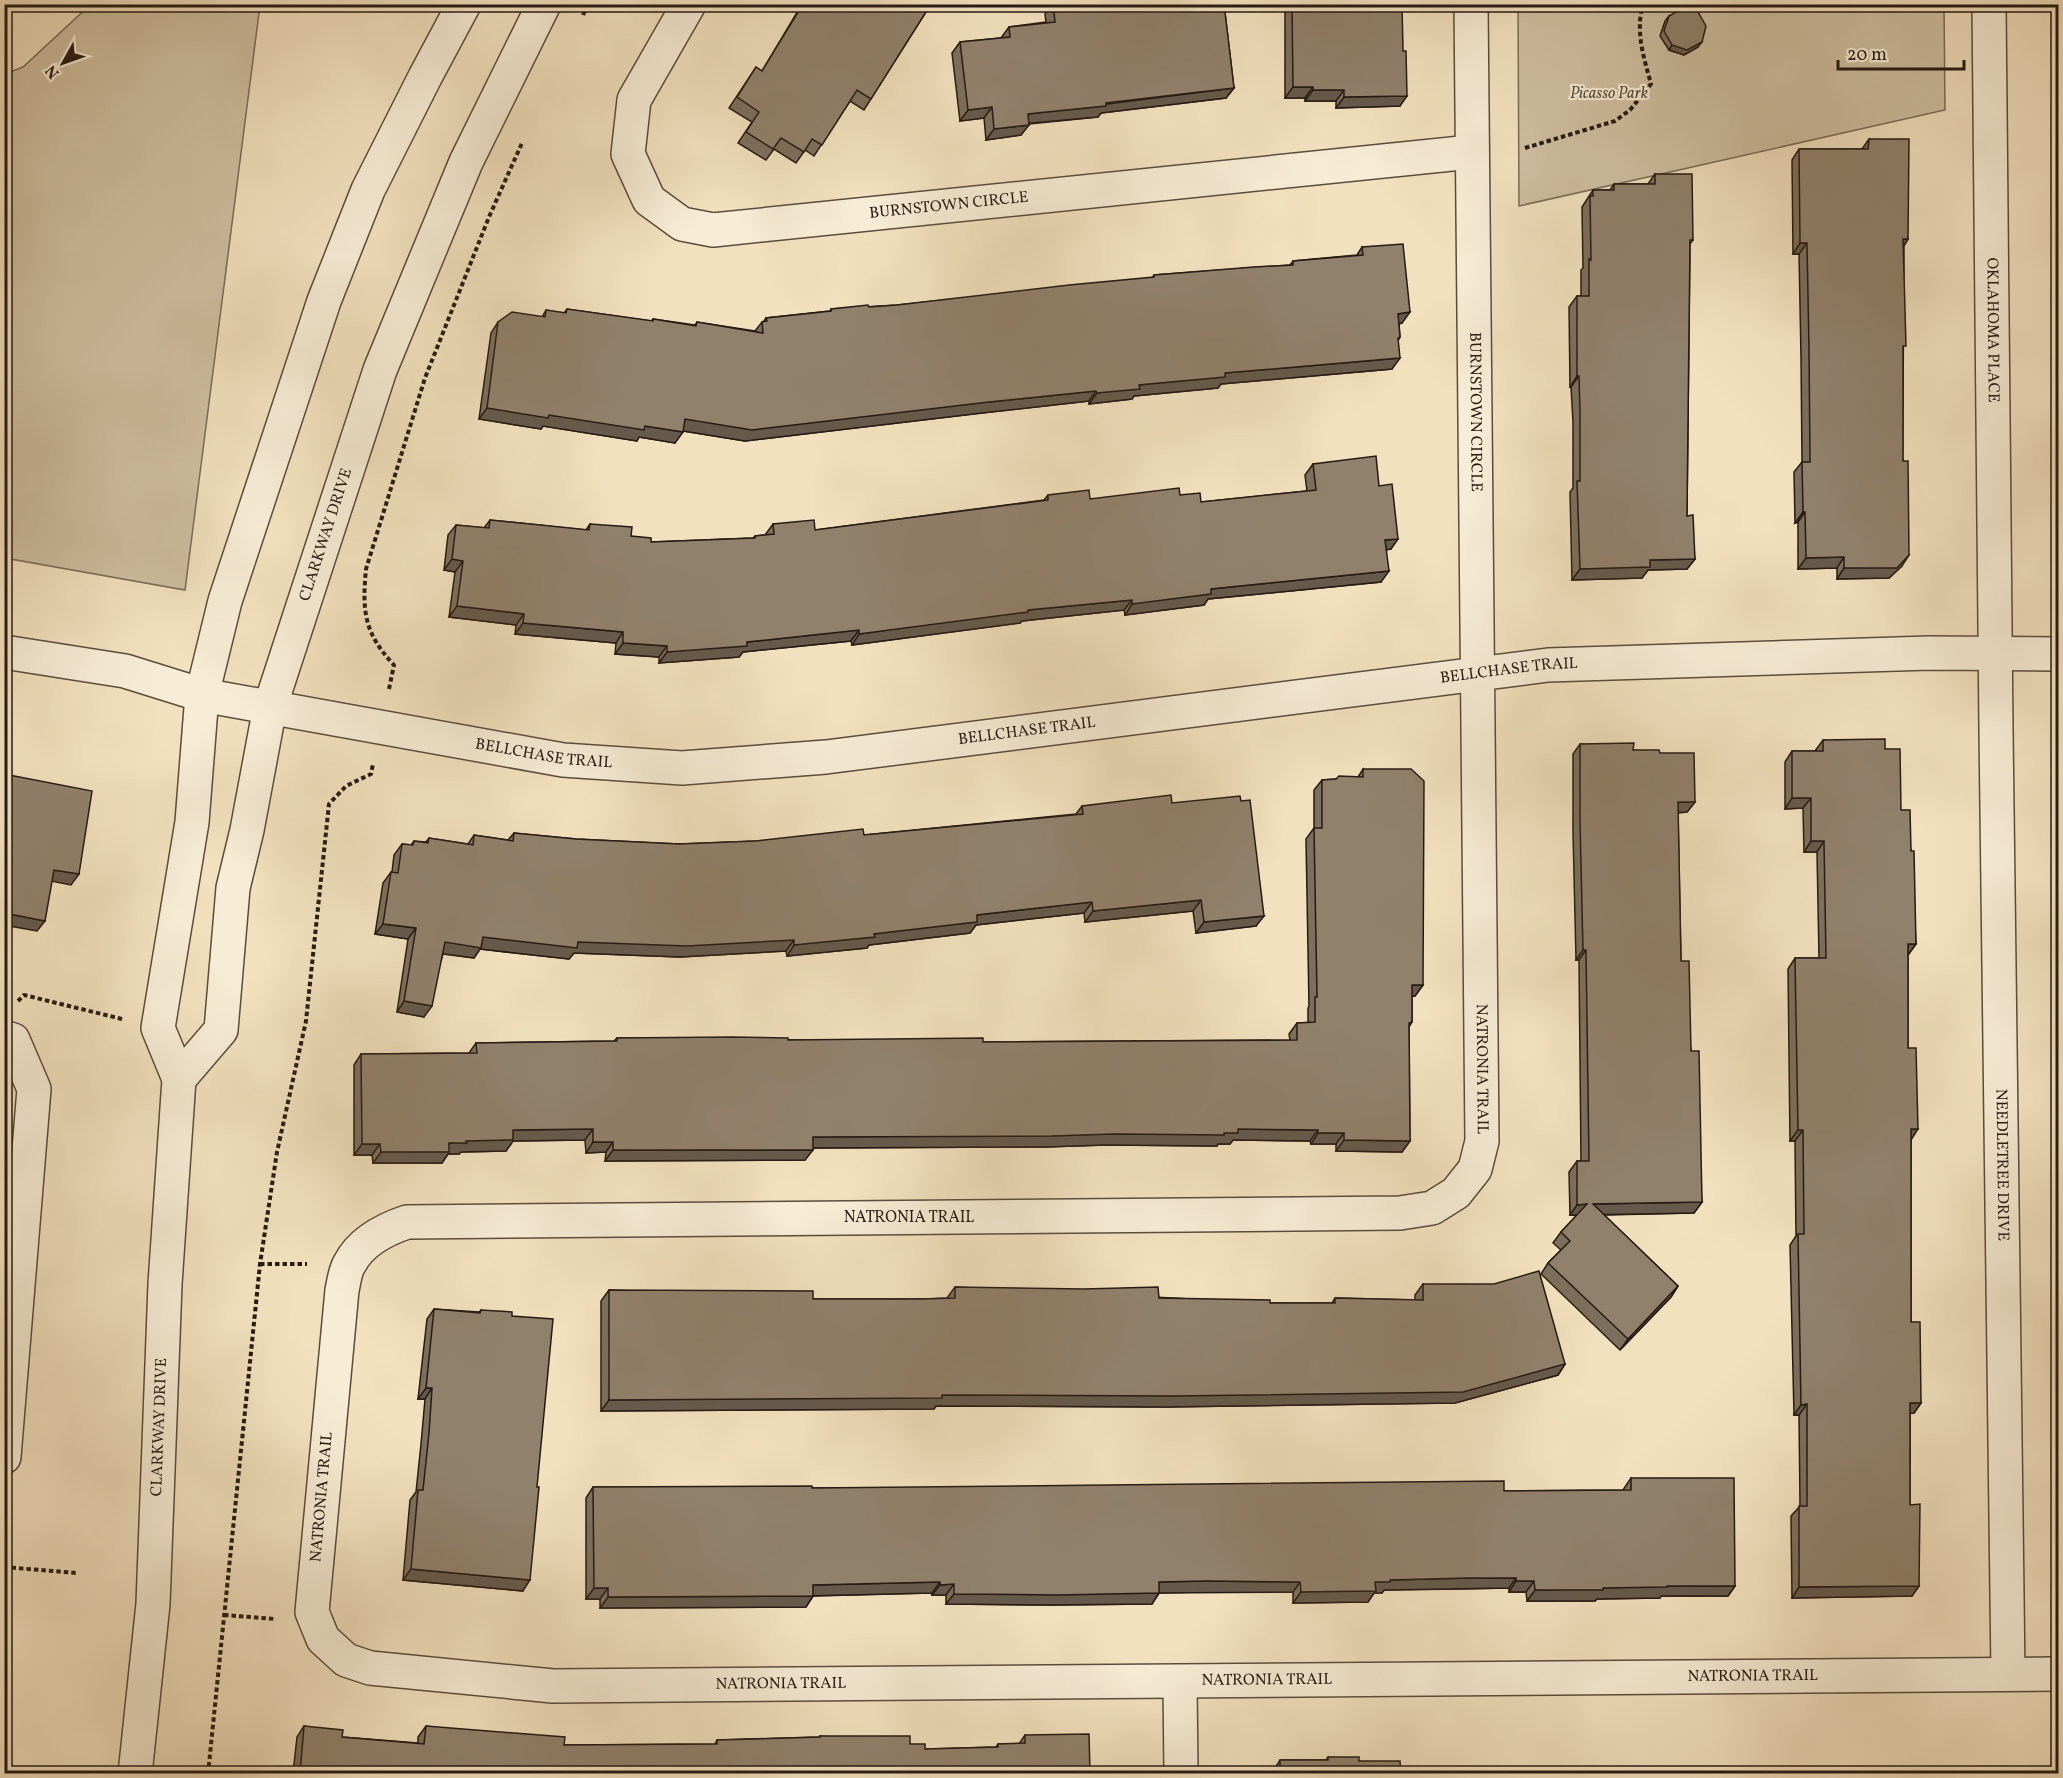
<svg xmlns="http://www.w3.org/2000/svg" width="2063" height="1778" viewBox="0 0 2063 1778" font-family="Vollkorn,serif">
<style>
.green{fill:#cfbfa1;stroke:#7b6c5a;stroke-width:1.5}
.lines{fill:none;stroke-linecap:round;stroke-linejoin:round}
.minor-casing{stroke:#5a4c3e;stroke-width:36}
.path{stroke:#271a14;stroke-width:4;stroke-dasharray:4.5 3;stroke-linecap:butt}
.minor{stroke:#f7ecd5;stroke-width:33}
.wall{fill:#7d6f5d;stroke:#271a14;stroke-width:1.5}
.shaded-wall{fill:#665a4c;stroke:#271a14;stroke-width:1.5}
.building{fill:#91816c;stroke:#271a14;stroke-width:1.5}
.labels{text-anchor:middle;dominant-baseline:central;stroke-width:4.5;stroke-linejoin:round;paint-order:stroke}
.park-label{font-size:16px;font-style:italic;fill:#594c3e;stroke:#f7ecd5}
.street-label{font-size:16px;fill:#271a14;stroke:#f7ecd5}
</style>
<rect width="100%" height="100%" fill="#f2e1be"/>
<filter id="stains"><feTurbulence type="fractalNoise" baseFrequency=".00333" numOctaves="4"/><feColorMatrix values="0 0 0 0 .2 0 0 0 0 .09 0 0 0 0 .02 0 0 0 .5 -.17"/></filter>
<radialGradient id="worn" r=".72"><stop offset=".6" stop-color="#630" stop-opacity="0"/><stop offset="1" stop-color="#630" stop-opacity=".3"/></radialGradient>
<g class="green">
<path d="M90 5H260L185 590 5 558V74L23 67Z"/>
<path d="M1518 5H1944L1945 110 1519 206Z"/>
</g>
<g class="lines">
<defs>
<g id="minor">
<path id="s1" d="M689 4 634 100 628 154 649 200 682 224 713 230 1471 152"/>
<path id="s2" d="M1471 4 1482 1141 1475 1169 1456 1193 1432 1208 1400 1213 407 1222C386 1229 361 1242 350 1263 345 1270 344 1282 342 1290L312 1612 323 1639 346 1660 370 1668 553 1686 2058 1674"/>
<path id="s3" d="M1989 4 1996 730 2008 1674"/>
<path id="s4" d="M4 652 125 671 202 695 563 760 682 768 826 757 1548 665 1929 653 2058 654"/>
<path d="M4 1037 13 1040 34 1089 4 1457"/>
<path id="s5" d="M179 1079 221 1030 233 888 247 830 270 707 380 370 466 162 544 4"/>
<path d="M1180 1682 1181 1774"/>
<path id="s6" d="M135 1774 153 1604 165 1284 179 1079 158 1028 192 822 202 695 225 601 324 301 368 190 425 77 464 4"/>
</g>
</defs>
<use href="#minor" class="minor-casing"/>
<g class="path">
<path d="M583 15 588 4"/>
<path d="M1525 148 1615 121 1630 110 1651 84C1644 58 1635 32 1643 4"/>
<path d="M389 689 394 665C364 633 362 611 366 569L425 378 489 217 522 143"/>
<path d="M18 1001 24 995 122 1019"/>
<path d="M260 1264H307"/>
<path d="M4 1567 76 1573"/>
<path d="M224 1615 275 1619"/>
<path d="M208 1774 260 1264 277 1152 306 1021 329 804 346 786 371 774 373 764"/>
</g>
<use href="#minor" class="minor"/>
</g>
<g class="wall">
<path d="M802 4H931L864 110 850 101 814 156 805 150 796 163 774 149 766 160 738 143 752 122 729 108 756 67 762 71Z"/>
<path d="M1052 4H1224L1234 88 1226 98 1101 113 1098 117 1029 124 1021 135 986 140 984 118 960 121 952 53 960 42 1001 38 1009 27 1046 22 1045 14Z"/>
<path d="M1285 4H1402L1400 106 1336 108V101H1305V98H1285Z"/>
<path d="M1669 16 1698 47 1684 55 1669 50 1660 36 1665 21Z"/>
<path d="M1869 139 1908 239 1904 246 1902 566 1889 578 1837 579V568L1798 569V522L1795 523 1794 472 1802 462 1801 357 1799 254H1793L1792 160 1799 149H1862Z"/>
<path d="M1655 174 1693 240 1690 244 1687 516 1695 559 1687 569 1648 570 1642 578 1572 580 1570 492 1573 488V422L1571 387H1570L1569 307 1577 296H1581V270L1583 268 1582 207 1593 190H1610L1614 184H1648Z"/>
<path d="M1362 247 1402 323 1399 324 1400 337 1398 341 1392 369 1221 384 1218 388 1134 396 1132 399 1089 404V401L982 413 745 441 683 431 675 443 639 437 637 441 543 426 541 429 479 419 491 333 498 322 542 317 546 310 564 313 567 309 651 321 653 319 695 325 697 322 755 331 762 322 764 321 766 318 830 311 831 309 897 305 1152 278 1154 275 1290 265 1293 261 1357 255Z"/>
<path d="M1313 464 1379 486 1391 549 1386 550 1381 582 1208 599 1204 605 1125 615 1124 610 1022 621 1020 623 852 645 851 641 743 652 739 657 659 663V657L615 654 616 643 515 634 516 625 449 617 455 572 444 570 448 535 456 525 484 528 490 520 586 530 590 524 651 542 753 538 755 536 765 535 773 524 815 530 1044 500 1048 495 1090 499 1180 495 1201 502 1307 491 1305 475Z"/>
<path d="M1823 740 1885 749 1911 851 1916 944 1908 955V1048L1911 1140V1322L1921 1403 1914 1413H1910V1505L1919 1586 1912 1596 1792 1598 1791 1516 1800 1506 1799 1415H1794L1790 1245 1796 1236 1795 1141H1790L1788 969 1795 958H1819L1817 852H1804L1803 808 1785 809V762L1792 751H1815Z"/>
<path d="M1580 744 1660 753 1695 802 1687 812 1678 813 1681 961 1691 1051 1702 1202 1694 1213 1604 1215 1678 1286 1671 1297 1620 1350 1541 1274 1548 1263 1561 1250 1553 1243 1561 1232 1577 1215H1570L1569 1172 1577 1161H1581L1579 960H1576L1573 832V754Z"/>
<path d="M1363 769 1423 985 1415 996H1412V1022L1409 1027 1410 1141 1402 1152 1336 1151V1144H1311L1310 1141 1233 1140 1230 1144H1218L1217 1146 1106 1145 1044 1147 813 1148 805 1160 605 1161 606 1152 586 1153 585 1140 513 1141 506 1151 461 1152 459 1154H448L442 1163H373L372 1155H354V1065L361 1054 469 1053 476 1043 614 1041 617 1038 983 1042 1290 1040 1289 1034 1297 1023H1308V1008L1309 1006 1306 839 1314 828V790L1322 780 1336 779 1358 777Z"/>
<path d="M1172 803 1256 926 1196 933 1193 911 1085 922 1084 913 976 925 970 933 869 945 867 948 787 956 786 951 680 957 574 953 569 959 480 949 474 958 443 954 424 1017 397 1012 408 939 375 934 383 883 391 872H392L394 855 402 844 411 845 414 841 426 842 429 838 468 844 474 835 508 840 514 833 576 839 679 844 756 841 864 835 1076 814 1082 806Z"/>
<path d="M1423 1284 1565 1364 1558 1375 1455 1403 1165 1407 936 1406 934 1409 601 1411V1301L609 1290 813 1299H923L947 1298 955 1287 1270 1303H1332L1335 1298 1415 1300V1295Z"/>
<path d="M434 1309 479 1312 481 1310 523 1591 403 1580 410 1500 416 1492 421 1444 425 1399H418L427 1319Z"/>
<path d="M1631 1478 1735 1586 1728 1596H1661L1660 1598 1597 1599 1595 1601H1527L1526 1592H1509V1588L1461 1589 1384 1590 1382 1593H1374L1368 1602 1293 1603V1592H1199L1159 1593 1152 1604 1049 1605 946 1604V1595H932V1593L813 1596 806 1607 600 1608V1599H586V1498L593 1487 1504 1491 1623 1490Z"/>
<path d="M304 1726 342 1737 418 1743V1737L426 1726 564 1745 715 1744 717 1740 819 1737 820 1736 910 1744 925 1749 996 1747 998 1744H1019L1025 1735 1090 1773H293L297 1737Z"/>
<path d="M1328 1757 1359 1761 1401 1773H1273V1771L1280 1760H1326Z"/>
</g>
<g class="shaded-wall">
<path d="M1702 42 1698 47 1684 55 1669 50 1672 45Z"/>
<path d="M1293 87H1313L1305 98H1285Z"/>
<path d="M1234 88 1226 98 1101 113 1098 117 1020 124 1028 114Z"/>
<path d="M1313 90H1344L1336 101H1305Z"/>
<path d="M1407 96 1400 106 1336 108 1344 97Z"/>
<path d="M992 107 984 118 960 121 968 110Z"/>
<path d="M1029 125 1021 135 986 140 994 129Z"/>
<path d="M1903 239H1908L1901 250Z"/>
<path d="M1800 243H1807L1799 254H1793Z"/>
<path d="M1410 312 1402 323 1390 324 1398 314Z"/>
<path d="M1400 358 1392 369 1221 384 1218 388 1134 396 1132 399 1089 404 1097 393 1139 385 1225 373Z"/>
<path d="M1577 376H1579L1571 387H1570Z"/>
<path d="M1096 391 1089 401 982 413 745 441 677 430 685 419 989 402Z"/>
<path d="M487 408 645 426 683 432 675 443 639 437 637 441 543 426 541 429 479 419Z"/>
<path d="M1803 512H1805L1798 522 1795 523Z"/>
<path d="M1398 539 1391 549 1377 551 1385 540Z"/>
<path d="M1909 555 1902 566 1889 578 1837 579 1844 568Z"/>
<path d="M1844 557 1837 568 1798 569 1806 558Z"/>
<path d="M452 559 463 561 455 572 444 570Z"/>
<path d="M1695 559 1687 569 1648 570 1642 578 1572 580 1580 569 1650 560Z"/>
<path d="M1389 571 1381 582 1208 599 1204 605 1125 615 1132 604 1211 589Z"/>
<path d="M1132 600 1124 610 1022 621 1020 623 852 645 859 634 1028 610Z"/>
<path d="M457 606 524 614 516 625 449 617Z"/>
<path d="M523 623 623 632 616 643 515 634Z"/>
<path d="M859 630 851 641 743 652 739 657 659 663 667 652 747 642Z"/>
<path d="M623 643 667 646 659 657 615 654Z"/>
<path d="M1792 798H1811L1803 808 1785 809Z"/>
<path d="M1678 802H1695L1687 812 1671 813Z"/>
<path d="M1811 841H1824L1817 852H1804Z"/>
<path d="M54 870 79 874 71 885 46 880Z"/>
<path d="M1201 900 1193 911 1085 922 1093 911Z"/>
<path d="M1092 902 1084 913 976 925 970 933 869 945 867 948 787 956 794 945 874 934 977 915Z"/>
<path d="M4 913 45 921 37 931 4 925Z"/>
<path d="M1264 916 1256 926 1196 933 1204 922Z"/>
<path d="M383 924 416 928 408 939 375 934Z"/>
<path d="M483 937 578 942 794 940 786 951 680 957 574 953 569 959 480 949 474 958 437 953 445 942Z"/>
<path d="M1908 944H1916L1908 955Z"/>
<path d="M1583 950H1586L1579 960H1576Z"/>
<path d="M1412 985H1423L1415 996H1404Z"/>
<path d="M404 1001 432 1006 424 1017 397 1012Z"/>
<path d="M593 1129 585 1140 513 1141 506 1151 461 1152 459 1154H448L442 1163H373L381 1152 466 1141 513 1130Z"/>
<path d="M1238 1129 1318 1130 1310 1141 1233 1140 1230 1144H1218L1217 1146 1106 1145 1044 1147 805 1148 813 1137 1224 1133Z"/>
<path d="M1911 1129H1918L1911 1140Z"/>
<path d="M1798 1130H1803L1795 1141H1790Z"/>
<path d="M1318 1133H1344L1336 1144H1311Z"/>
<path d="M1344 1140 1410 1141 1402 1152 1336 1151Z"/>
<path d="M593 1142H613L606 1152 586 1153Z"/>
<path d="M362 1144H380L372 1155H354Z"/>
<path d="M613 1150H813L805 1160 605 1161Z"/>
<path d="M1702 1202 1694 1213 1585 1215 1593 1204Z"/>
<path d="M1587 1204 1580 1215H1570L1577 1205Z"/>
<path d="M1678 1286 1671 1297 1620 1350 1628 1339Z"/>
<path d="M1565 1364 1558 1375 1455 1403 1165 1407 936 1406 934 1409 601 1411 609 1400 942 1395Z"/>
<path d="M426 1388H432L425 1399H418Z"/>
<path d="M1910 1403H1921L1914 1413 1902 1414Z"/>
<path d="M1807 1404 1799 1415H1794L1801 1405Z"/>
<path d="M411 1569 530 1580 523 1591 403 1580Z"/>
<path d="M1469 1578H1516L1509 1588 1384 1590 1382 1593H1374L1368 1602 1293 1603 1301 1592 1390 1580Z"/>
<path d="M1206 1581 1300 1582 1293 1592 1152 1593 1159 1582Z"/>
<path d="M1516 1581H1534L1526 1592H1509Z"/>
<path d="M940 1582 932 1593 805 1596 813 1585Z"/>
<path d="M954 1584 946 1595H932L940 1585Z"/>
<path d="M1667 1586H1735L1728 1596H1661L1660 1598 1597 1599 1595 1601H1527L1535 1590Z"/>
<path d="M1919 1586 1912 1596 1792 1598 1799 1587Z"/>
<path d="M594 1588H608L600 1599H586Z"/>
<path d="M1159 1593 1152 1604 1049 1605 946 1604 954 1594Z"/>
<path d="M813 1596 806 1607 600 1608 608 1597Z"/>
</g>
<g class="building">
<path d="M803 4H931L871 99 857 90 822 145 812 139 804 152 781 138 773 149 746 132 759 112 737 97 756 67 762 71Z"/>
<path d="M1053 4H1224L1234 88 1106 103V106L1028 114 1029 125 994 129 992 107 968 110 960 42 1010 37 1009 27 1055 22Z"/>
<path d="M1292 4H1402L1403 51H1406L1407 96 1344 97V90H1313V87H1293Z"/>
<path d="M1683 8 1698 12 1706 26 1702 42 1687 50 1672 45 1664 31 1669 16Z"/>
<path d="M1869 139H1909L1908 239H1903L1906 346H1903V461H1908L1909 555 1897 568H1844V557L1806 558 1805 512H1803L1802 462H1810L1809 347 1807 243H1800L1799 149H1868Z"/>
<path d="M1655 174H1692L1693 240H1690L1687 516 1693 515 1695 559 1650 560V567L1580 569 1577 481H1580V411L1579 376H1577V296H1589V259L1591 260 1590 196H1593V190H1614V184H1655Z"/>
<path d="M1403 244 1410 312 1398 314 1400 337 1398 338 1400 358 1225 373V377L1139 385 1140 389 1097 393 1096 391 989 402 752 430 685 419 683 432 645 426 644 430 549 415 548 418 487 408 498 322 512 312 545 317 546 310 566 313 567 309 653 321V319L696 326 697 322 763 333 762 322 767 321 766 318 831 311V309L868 305 869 307 897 305 1069 285 1154 277V275L1254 267 1293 265V261L1363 255 1362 247Z"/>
<path d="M1376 456 1379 486 1392 484 1398 539 1385 540 1389 571 1211 589V594L1132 604V600L1028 610V612L859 634V630L747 642V646L667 652V646L623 643V632L523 623 524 614 457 606 463 561 452 559 456 525 489 528 490 520 589 530 590 524 632 527 631 536 651 538V542L755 538V536L774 534 773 524 814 520 815 530 1048 500V495L1089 490 1090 499 1179 488 1180 495 1200 493 1201 502 1316 490 1313 464Z"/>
<path d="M1885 739V749H1900L1901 810H1910L1911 851H1914L1916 944H1908V1048H1916L1918 1129H1911V1322H1920L1921 1403H1910V1505L1920 1504 1919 1586 1799 1587V1506H1807V1404L1801 1405 1798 1234H1804L1803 1130H1798L1795 958H1826L1824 841H1811V798H1792V751H1823V740Z"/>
<path d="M1634 743 1633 750H1659L1660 753H1694L1695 802H1678L1681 961H1689L1691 1051H1699L1702 1202 1593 1204 1678 1286 1628 1339 1548 1263 1570 1241 1561 1232 1587 1204 1577 1205V1161H1589L1586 950H1583L1580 821V744Z"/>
<path d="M1363 769H1411L1424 781 1423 985H1412V1022L1409 1023 1410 1141 1344 1140V1133H1318V1130L1238 1129V1133H1224V1135L1114 1134 1052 1136 813 1137V1150H613V1142H593V1129L513 1130V1140L466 1141 467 1143H449V1152H381L380 1144H362L361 1054 477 1053 476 1043 617 1041V1038L732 1037 788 1038V1040L983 1038V1042L1297 1040V1023L1315 1022V997H1317L1314 828H1322V780L1336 779 1339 776 1363 777Z"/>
<path d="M4 774 92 791 79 874 54 870 45 921 4 913Z"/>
<path d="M1171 795 1172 803 1240 796 1241 801 1250 800 1264 916 1204 922 1201 900 1093 911 1092 902 977 915V922L874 934 875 937 794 945V940L687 946 578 942 577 948 483 937 481 948 445 942 432 1006 404 1001 416 928 383 924 391 872 398 873 402 844 413 845 414 841 428 843 429 838 473 845 474 835 513 841 514 833 576 839 679 844 756 841 863 829 864 835 1083 814 1082 806Z"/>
<path d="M1539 1271 1565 1364 1463 1392 1173 1396 942 1395V1398L609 1400V1290L813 1291V1299H923L955 1298V1287L1084 1289 1158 1287 1159 1298 1270 1300V1303H1335V1298L1423 1300V1284H1494Z"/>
<path d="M434 1309 480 1313 481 1310 512 1312V1316L553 1319 537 1487H539L530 1580 411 1569 418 1490H423L429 1433 432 1388H426Z"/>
<path d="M1631 1478H1734L1735 1586H1667V1587L1603 1588V1590H1535L1534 1581H1516V1578H1469L1390 1580V1582H1375L1376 1591 1301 1592 1300 1582 1206 1581 1159 1582V1593L1057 1595 954 1594V1584L940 1585V1582L813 1585V1596L608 1597V1588H594L593 1487 812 1486V1488L1504 1481V1491L1631 1490Z"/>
<path d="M304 1726 343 1730 342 1737 424 1744 426 1726 565 1737 564 1745 717 1744V1740L820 1737V1736H910V1744H925V1749L998 1747V1744L1025 1743V1735L1089 1734 1090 1773H300Z"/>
<path d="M1328 1757H1359V1761H1400L1401 1773H1280V1760H1328Z"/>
</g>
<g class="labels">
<g class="park-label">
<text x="1609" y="94">Picasso Park</text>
</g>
<g class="street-label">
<text stroke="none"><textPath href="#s1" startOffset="525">BURNSTOWN CIRCLE</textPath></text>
<text stroke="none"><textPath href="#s3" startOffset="326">OKLAHOMA PLACE</textPath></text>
<text stroke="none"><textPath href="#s2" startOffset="408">BURNSTOWN CIRCLE</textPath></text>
<text stroke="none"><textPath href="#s5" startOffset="573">CLARKWAY DRIVE</textPath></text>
<text stroke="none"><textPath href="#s4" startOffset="1522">BELLCHASE TRAIL</textPath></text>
<text stroke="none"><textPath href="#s4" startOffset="1036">BELLCHASE TRAIL</textPath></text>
<text stroke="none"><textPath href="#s4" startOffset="550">BELLCHASE TRAIL</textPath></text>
<text stroke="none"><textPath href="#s2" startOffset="1065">NATRONIA TRAIL</textPath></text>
<text stroke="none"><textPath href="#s3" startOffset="1161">NEEDLETREE DRIVE</textPath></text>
<text x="909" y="1218">NATRONIA TRAIL</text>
<text stroke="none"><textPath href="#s6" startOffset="348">CLARKWAY DRIVE</textPath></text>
<text transform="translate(322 1497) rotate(-85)">NATRONIA TRAIL</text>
<text stroke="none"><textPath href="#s2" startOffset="4143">NATRONIA TRAIL</textPath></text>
<text stroke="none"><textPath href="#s2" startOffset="3657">NATRONIA TRAIL</textPath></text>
<text stroke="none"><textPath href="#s2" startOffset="3171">NATRONIA TRAIL</textPath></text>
</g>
</g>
<rect width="2063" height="1778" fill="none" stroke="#f2e1be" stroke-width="24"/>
<rect x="6" y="6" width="2051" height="1766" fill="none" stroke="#271a14" stroke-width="3"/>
<rect x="12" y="12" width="2039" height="1754" fill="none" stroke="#271a14" stroke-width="1.5"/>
<g transform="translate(63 63) rotate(230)" stroke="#f7ecd5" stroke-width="4.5" paint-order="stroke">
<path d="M0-4.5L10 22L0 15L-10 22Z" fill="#271a14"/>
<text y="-9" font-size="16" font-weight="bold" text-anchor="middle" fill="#271a14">N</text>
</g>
<path d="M1838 60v9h126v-9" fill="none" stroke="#271a14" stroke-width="3"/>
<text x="1847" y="60" font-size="18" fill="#271a14" stroke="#f7ecd5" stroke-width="4.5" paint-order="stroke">20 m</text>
<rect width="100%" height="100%" filter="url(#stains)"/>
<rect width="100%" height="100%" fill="url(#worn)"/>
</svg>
